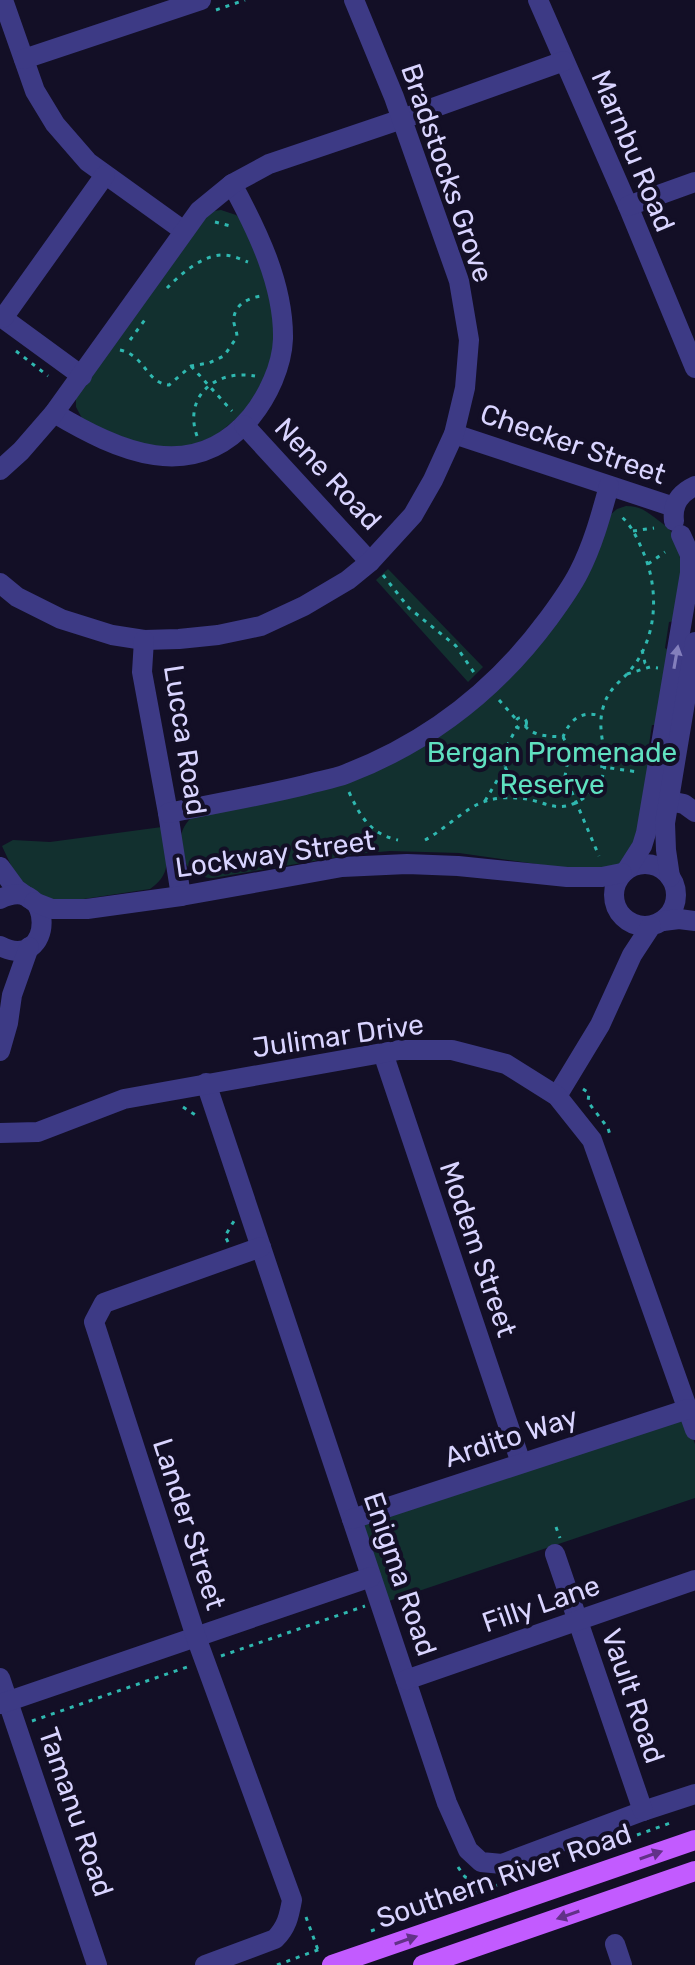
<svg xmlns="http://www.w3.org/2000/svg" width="695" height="1965" viewBox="0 0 695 1965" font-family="Rubik,sans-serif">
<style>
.green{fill:#12302f}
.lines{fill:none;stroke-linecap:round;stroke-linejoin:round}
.path{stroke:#2fb8b0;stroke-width:3;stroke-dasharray:4 6;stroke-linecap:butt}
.minor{stroke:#3d3a85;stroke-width:20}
.major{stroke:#c25bff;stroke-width:20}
.oneway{fill:#837fbc}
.oneway2{fill:#623188}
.labels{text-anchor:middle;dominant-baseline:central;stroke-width:8;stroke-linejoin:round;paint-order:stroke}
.street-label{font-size:28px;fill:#d9d4ff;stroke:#130f26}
.park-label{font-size:28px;fill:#5fe0c0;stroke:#130f26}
</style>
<rect width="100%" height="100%" fill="#130f26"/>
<g class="green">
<path d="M221 210 236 215 246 224 268 289 276 328 272 363 247 410 215 436 189 446 152 448 84 422 76 407V397L193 227 214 211Z"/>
<path d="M626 506C638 506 645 510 654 517 659 521 665 525 669 529 688 551 679 595 675 621L669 622 665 648 670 651 658 725H652L648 751 653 754 637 841 623 864 586 871 459 853 390 851 356 854 213 878C182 878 169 839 191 818L342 782 513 673 610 515 617 509Z"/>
<path d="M388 569 483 667 468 682 376 580Z"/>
<path d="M162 827C166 853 175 872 150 889L77 900H55L38 898 15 874 2 846 13 840 50 842Z"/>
<path d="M685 1415 695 1444V1498L389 1601 362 1524Z"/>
</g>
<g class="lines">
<g class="path">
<path d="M216 10 245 0"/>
<path d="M215 222 234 227"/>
<path d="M167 288C181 274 202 255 223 255 232 255 240 259 248 262"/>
<path d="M130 340 147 317"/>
<path d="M120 350C146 356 146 383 169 385L191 366 209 363 224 356 237 337C237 332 235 328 234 323 232 306 247 298 261 296"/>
<path d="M16 351 48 376"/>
<path d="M191 366 232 411"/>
<path d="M197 436C183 396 216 369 255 376"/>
<path d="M633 531 654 528"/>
<path d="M648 564 665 552"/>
<path d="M383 575 409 608 456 646 475 674"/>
<path d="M642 650 645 663 650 667"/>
<path d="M627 674 650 667 658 668"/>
<path d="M499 700 515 718"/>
<circle cx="521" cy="723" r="5.5"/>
<path d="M525 726C535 737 549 736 563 737 570 719 582 710 601 716"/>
<path d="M563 737C566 742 569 750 573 754 586 767 620 769 638 772"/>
<path d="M574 755 567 765 565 776 599 856"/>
<path d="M505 767 514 784 528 799"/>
<path d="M349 792C360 816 370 834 398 840"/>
<path d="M485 801 505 767 508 744 517 727"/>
<path d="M425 840C444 830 466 807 486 801 495 798 507 797 516 798 544 798 556 818 585 797 623 770 593 742 603 708 607 692 616 685 627 674 657 642 660 593 644 554 638 540 631 523 618 514"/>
<path d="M583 1089 589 1093 588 1102 608 1128 610 1135"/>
<path d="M183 1107 197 1116"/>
<path d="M228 1242 225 1236 234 1221"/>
<path d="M556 1527 560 1538"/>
<path d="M221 1656 365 1606"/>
<path d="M32 1721 187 1667"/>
<path d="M590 1852 673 1822"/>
<path d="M458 1867 465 1877 483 1882 488 1881"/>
<path d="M306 1917 318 1950"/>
<path d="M371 1931 503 1883"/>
<path d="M277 1965 323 1948"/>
</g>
<g class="minor">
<path d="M3 0 35 91 55 124 88 162 184 231"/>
<path d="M538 0 628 206 695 368"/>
<path d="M24 59 201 0"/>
<path d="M628 206 695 182"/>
<path d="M0 316 82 376"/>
<path d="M3 318 105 175"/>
<path d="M54 413C118 451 193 486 251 417 268 396 282 366 283 339 284 285 257 230 232 184"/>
<path d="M244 425 370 562"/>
<path d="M454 434 674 507"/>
<path d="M0 470 21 451 54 413 199 211 232 184 269 164 402 119 564 61"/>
<path d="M674 521C672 504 680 493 695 486"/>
<path d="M0 583 17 597 61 619 112 635 144 640 179 639 218 635 261 626 304 606 348 580 370 562 413 515 433 480 454 434 465 388 469 340 459 281 394 97 354 0"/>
<path d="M144 640 142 672 168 813 181 896"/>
<path d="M669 801 684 804 695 812"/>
<path d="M168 813C213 804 260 796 305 785 318 781 333 779 346 774 429 742 496 690 549 618 560 603 571 588 579 572 593 545 601 515 609 486"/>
<circle cx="645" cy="895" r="31"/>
<path d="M0 867 16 889 30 899"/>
<path d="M628 868 642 846 646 833 690 573V555L681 535"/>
<path d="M670 877 666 850 665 823 695 642"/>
<path d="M0 899C56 872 55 974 0 946"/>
<path d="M34 902 52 909H87L181 896 342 867 407 864 458 866 567 877H602L622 873"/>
<path d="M663 921 679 919 695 921"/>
<path d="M0 1051 8 1023 12 995 29 947"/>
<path d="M383 1053 521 1463"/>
<path d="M206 1083 447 1803 468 1850 481 1862 502 1864 643 1811 695 1794"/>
<path d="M557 1096 600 1025 632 955 651 926"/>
<path d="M0 1133 38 1132 124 1099 399 1050H452L506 1064 557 1096 592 1140 695 1430"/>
<path d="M352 1519 688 1409"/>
<path d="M555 1554 643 1811"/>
<path d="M0 1678 97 1965"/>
<path d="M406 1680 695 1580"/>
<path d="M0 1704 371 1577"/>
<path d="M615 1944 622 1965"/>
<path d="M205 1965 275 1939C287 1927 289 1916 292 1900L196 1637 94 1322 104 1303 261 1247"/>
</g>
<g class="major">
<path d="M332 1965 695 1840"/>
<path d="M423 1965 695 1871"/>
</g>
</g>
<defs><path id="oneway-solid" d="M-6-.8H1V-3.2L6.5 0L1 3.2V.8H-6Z" transform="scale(2)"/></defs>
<use class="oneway" href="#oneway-solid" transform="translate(676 657) rotate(-80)"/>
<g class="oneway2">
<use href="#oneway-solid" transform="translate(651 1855) rotate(-19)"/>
<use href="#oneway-solid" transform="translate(568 1915) rotate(161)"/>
<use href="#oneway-solid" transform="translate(406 1940) rotate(-19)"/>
</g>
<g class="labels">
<g class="street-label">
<text transform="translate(633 151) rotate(67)">Marnbu Road</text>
<text transform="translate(447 173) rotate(71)">Bradstocks Grove</text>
<text transform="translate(573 444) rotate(19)">Checker Street</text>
<text transform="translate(328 474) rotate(47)">Nene Road</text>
<text transform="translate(185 740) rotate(81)">Lucca Road</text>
<text transform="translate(275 854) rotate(-8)">Lockway Street</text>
<text transform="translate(338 1036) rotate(-8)">Julimar Drive</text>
<text transform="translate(478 1249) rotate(71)">Modem Street</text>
<text transform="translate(511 1437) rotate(-18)">Ardito Way</text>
<text transform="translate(189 1524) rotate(72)">Lander Street</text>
<text transform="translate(400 1574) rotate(71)">Enigma Road</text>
<text transform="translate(541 1604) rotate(-19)">Filly Lane</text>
<text transform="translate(633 1696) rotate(71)">Vault Road</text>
<text transform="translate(76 1812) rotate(71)">Tamanu Road</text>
<text transform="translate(504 1876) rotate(-19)">Southern River Road</text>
</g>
<g class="park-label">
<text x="552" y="752">Bergan Promenade<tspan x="552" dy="32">Reserve</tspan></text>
</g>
</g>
</svg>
